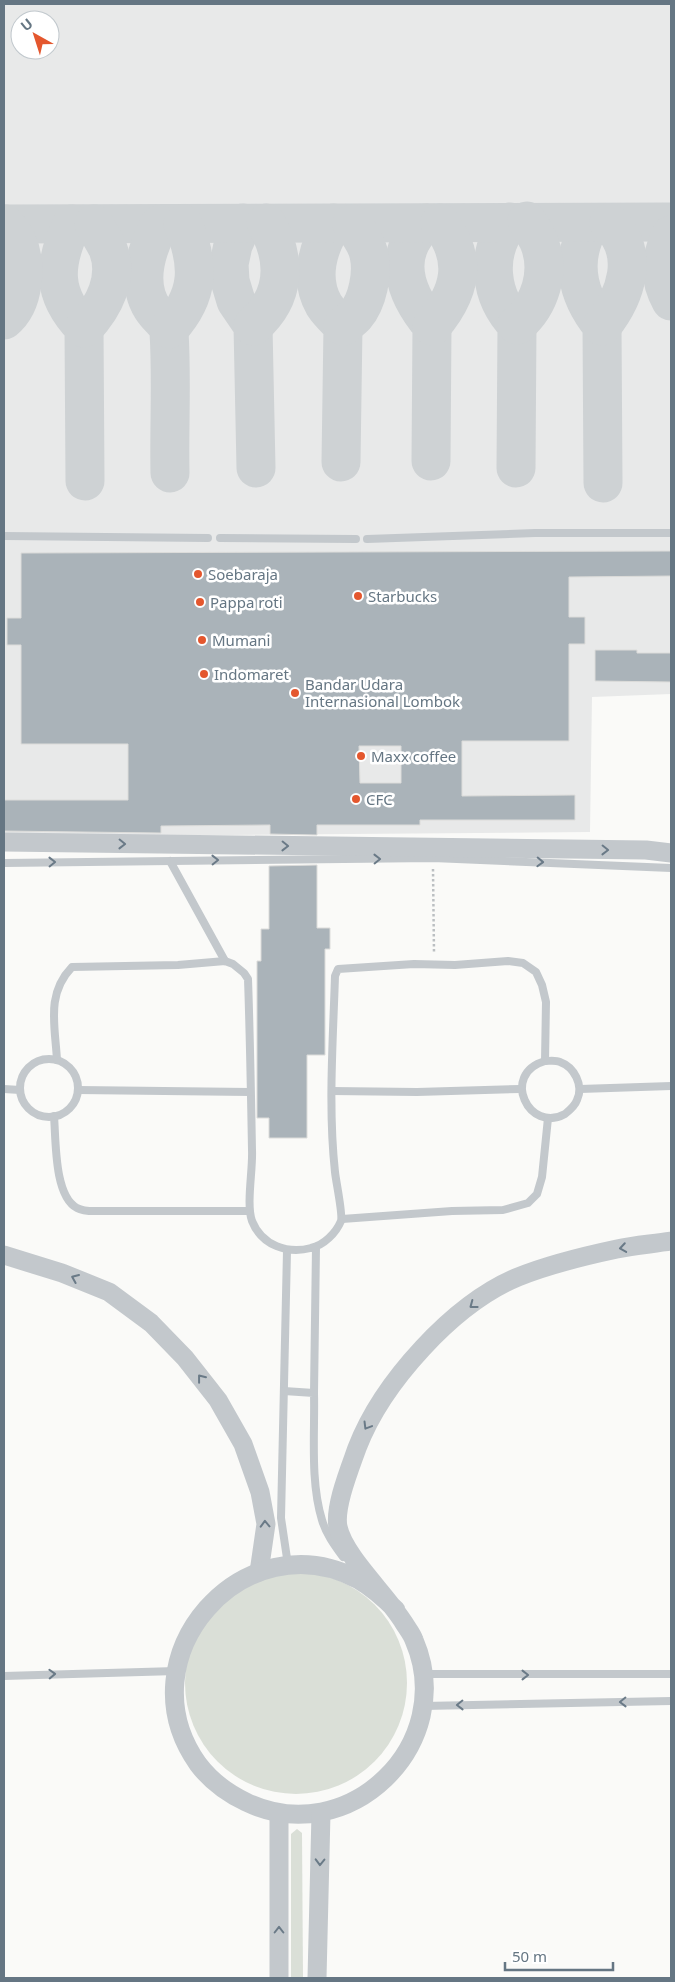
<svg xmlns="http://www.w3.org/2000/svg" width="675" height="1982" viewBox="0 0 675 1982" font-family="'Noto Sans',sans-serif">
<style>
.built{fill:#e8e9e9;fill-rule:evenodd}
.park{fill:#dadfd7}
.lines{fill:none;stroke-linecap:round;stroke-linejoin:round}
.taxiway{stroke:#ced2d4;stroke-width:39}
.building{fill:#aab3b9;stroke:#dcdcda;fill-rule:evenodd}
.path{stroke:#bbbfc2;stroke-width:2.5;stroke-dasharray:2.5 2.5;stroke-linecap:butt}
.service{stroke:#c3c8cc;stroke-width:8}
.tertiary{stroke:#c3c8cc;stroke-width:19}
.oneway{stroke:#6a7a87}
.poi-dot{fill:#e4572e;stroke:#fff;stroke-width:2}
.labels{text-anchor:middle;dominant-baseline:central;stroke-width:5;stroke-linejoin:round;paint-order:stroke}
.poi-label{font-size:15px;fill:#657683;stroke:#fff;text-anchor:start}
</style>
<rect width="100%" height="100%" fill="#fafaf8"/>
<path class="built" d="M4 4H671V694L592 697 590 832 4 837ZM20 20H50V50H20Z"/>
<g class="park">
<circle cx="296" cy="1683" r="111"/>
<path d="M297 1829 302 1833 303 1978H291V1834Z"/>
</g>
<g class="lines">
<g class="taxiway">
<path d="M510 222C484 254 490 297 517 325L516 468"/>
<path d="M243 223 233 245 229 264 230 281 236 301 253 326 256 468"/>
<path d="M334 223C317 247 309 279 324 305 329 313 337 320 343 326L341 462"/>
<path d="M426 223C390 254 405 294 432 326L431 461"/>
<path d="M591 223C569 259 576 294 602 326L603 483"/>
<path d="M4 224 671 222"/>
<path d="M72 224C53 265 51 294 84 328L85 481"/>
<path d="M159 225C146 251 135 285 154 311 158 317 169 325 169 332 172 379 169 426 170 473"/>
<path d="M671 235C660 259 658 277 671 301"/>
<path d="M4 320C25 303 27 264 17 241 14 235 9 229 5 224"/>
<path d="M517 325C540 305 551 272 539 242 536 235 531 228 527 221"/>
<path d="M253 326C286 297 287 260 266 223"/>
<path d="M343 326C347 323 352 319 355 316 368 301 373 273 369 255 367 244 359 233 352 224"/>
<path d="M432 326C460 293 469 260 440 223"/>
<path d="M602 326C626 296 641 253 609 223"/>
<path d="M84 328C104 307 119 278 108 249 104 240 98 232 94 224"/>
<path d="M169 329C200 295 200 265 183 224"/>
</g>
</g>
<g class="building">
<path d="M671 551V576L569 577V617H585V644H569V741H462V796L575 795V820H420V825H317V835L270 834V825L161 826V833L4 831V800H128V744H21V645H7V618H21V553ZM359 746H401V783H360Z"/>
<path d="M595 650H637V653H671V682L595 681Z"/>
<path d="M317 865V928H330V949H325V1055H307V1138H269V1118H257V961H261V929H269V866Z"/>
</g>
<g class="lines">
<path class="path" d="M433 869 434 953"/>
<g class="service">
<path d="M4 536 208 538"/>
<path d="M220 538 356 539"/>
<path d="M367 539 535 533H671"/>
<path d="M170 861 225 961"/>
<path d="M4 863 433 858 671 868"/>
<circle cx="49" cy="1088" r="29"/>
<path d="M57 1060C55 1025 46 994 72 967L178 965 225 961 233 964 244 973 248 979C250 1036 251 1093 252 1150 253 1170 246 1204 252 1221 262 1246 288 1254 311 1248 324 1245 336 1233 341 1221 343 1214 336 1182 335 1172 328 1108 333 1041 335 976L338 969 414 964 455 965 508 961 523 963 536 972 542 985 546 1002 545 1061"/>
<path d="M545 1061C550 1061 556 1060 560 1062 574 1067 584 1085 577 1100 575 1106 570 1110 565 1114 529 1134 500 1074 545 1061Z"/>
<path d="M4 1089 20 1090"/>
<path d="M580 1089 671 1086"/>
<path d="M78 1090 250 1092"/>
<path d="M332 1091 417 1092 520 1089"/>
<path d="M54 1116C56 1140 54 1196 77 1208 84 1212 93 1211 101 1211H249"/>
<path d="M342 1219 452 1211 503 1210 528 1203 537 1194 542 1177 548 1118"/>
<path d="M287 1251 281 1518 288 1565"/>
<path d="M284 1391 314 1393C315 1433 310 1481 322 1520 326 1534 335 1546 343 1557"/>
<path d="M314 1393 316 1247"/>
<path d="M423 1674H671"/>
<path d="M4 1676 176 1671"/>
<path d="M423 1706 671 1701"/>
</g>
<g class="tertiary">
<path d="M4 842 646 850 671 853"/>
<path d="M4 1255 62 1273 109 1292 151 1323 185 1358 218 1400 243 1444 260 1492 266 1524 259 1572"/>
<path d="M396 1610C385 1599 373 1588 359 1580 244 1518 122 1657 198 1764 210 1780 227 1793 246 1802 348 1851 459 1744 414 1640 412 1634 407 1628 404 1623 387 1595 344 1556 338 1527 334 1507 350 1468 357 1448 382 1383 453 1304 518 1277 550 1264 584 1256 617 1249 635 1245 653 1244 671 1241"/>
<path d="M279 1978V1813"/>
<path d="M317 1978 321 1813"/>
</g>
</g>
<defs><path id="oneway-chevron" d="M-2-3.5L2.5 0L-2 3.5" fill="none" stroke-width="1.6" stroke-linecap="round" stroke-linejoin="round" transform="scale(1.25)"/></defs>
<g class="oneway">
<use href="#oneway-chevron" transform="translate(122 844) rotate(1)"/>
<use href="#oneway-chevron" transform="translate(285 846) rotate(1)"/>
<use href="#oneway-chevron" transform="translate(605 850) rotate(1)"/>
<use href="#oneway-chevron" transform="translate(377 859) rotate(-1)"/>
<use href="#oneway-chevron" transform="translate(215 860) rotate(-1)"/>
<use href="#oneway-chevron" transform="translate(52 862) rotate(-1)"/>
<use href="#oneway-chevron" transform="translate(540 862) rotate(2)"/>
<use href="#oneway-chevron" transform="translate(623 1248) rotate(171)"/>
<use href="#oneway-chevron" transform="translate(75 1278) rotate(-157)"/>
<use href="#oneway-chevron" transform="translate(473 1305) rotate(143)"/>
<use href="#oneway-chevron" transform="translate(201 1378) rotate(-128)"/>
<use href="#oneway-chevron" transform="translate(367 1426) rotate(121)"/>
<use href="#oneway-chevron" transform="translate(265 1524) rotate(-92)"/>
<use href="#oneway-chevron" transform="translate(52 1674) rotate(-2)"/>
<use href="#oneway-chevron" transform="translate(525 1675)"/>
<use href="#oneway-chevron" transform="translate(623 1702) rotate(179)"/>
<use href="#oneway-chevron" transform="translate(460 1705) rotate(179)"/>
<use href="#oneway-chevron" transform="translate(320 1862) rotate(91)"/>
<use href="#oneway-chevron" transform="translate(279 1930) rotate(-90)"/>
</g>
<g class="poi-dot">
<circle cx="198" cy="574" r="5"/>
<circle cx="358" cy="596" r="5"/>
<circle cx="200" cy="602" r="5"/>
<circle cx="202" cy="640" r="5"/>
<circle cx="204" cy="674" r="5"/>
<circle cx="295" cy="693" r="5"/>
<circle cx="361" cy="756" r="5"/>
<circle cx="356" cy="799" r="5"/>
</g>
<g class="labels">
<g class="poi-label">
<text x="208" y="574">Soebaraja</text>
<text x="368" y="596">Starbucks</text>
<text x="210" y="602">Pappa roti</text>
<text x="212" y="640">Mumani</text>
<text x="214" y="674">Indomaret</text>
<text x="305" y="684">Bandar Udara<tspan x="305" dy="17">Internasional Lombok</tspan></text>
<text x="371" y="756">Maxx coffee</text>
<text x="366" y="799">CFC</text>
</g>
</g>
<rect width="675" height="1982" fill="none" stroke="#657683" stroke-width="10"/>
<g transform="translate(35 35) rotate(321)"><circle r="24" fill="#ffffff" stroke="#c1c8cd"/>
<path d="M0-4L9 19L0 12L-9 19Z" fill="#e4572e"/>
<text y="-8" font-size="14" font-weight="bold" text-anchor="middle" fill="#657683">U</text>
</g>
<path d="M505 1962v8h108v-8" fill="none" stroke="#657683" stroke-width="2.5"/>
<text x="512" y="1962" font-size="15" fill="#657683" stroke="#ffffff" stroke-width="4" paint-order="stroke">50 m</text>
</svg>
